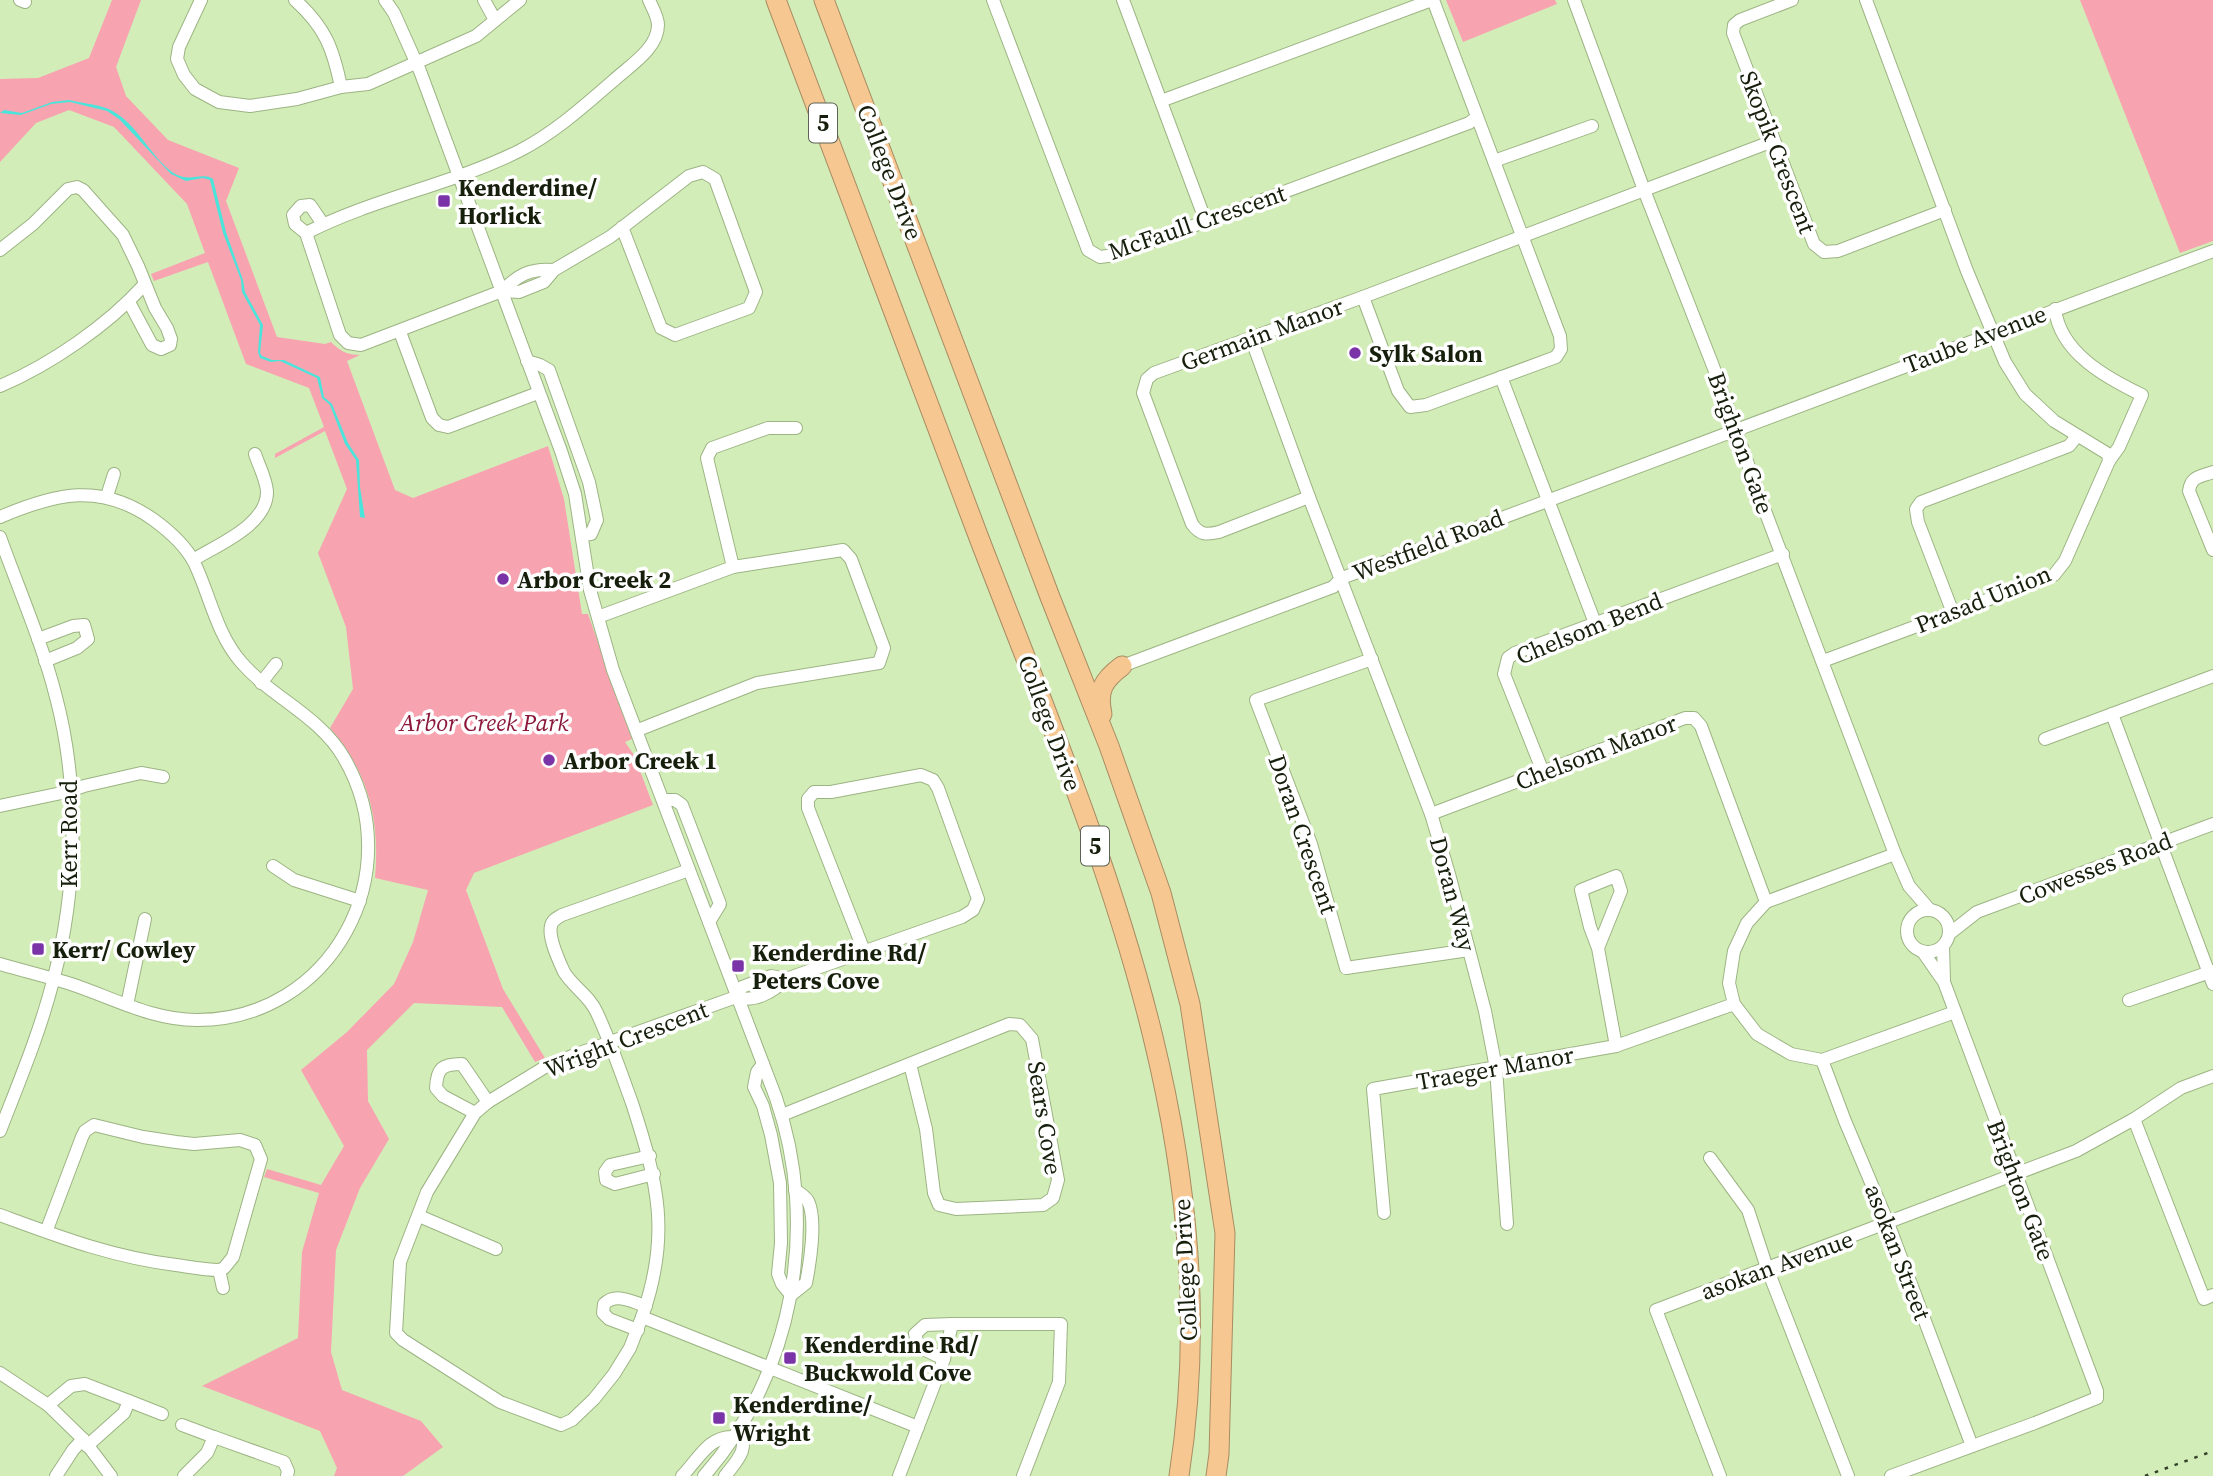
<svg xmlns="http://www.w3.org/2000/svg" width="2213" height="1476" viewBox="0 0 2213 1476" font-family="'Source Serif 4',serif">
<style>
.green{fill:#f8a3b0}
.water{fill:#4be4db}
.lines{fill:none;stroke-linecap:round;stroke-linejoin:round}
.minor-casing{stroke:#9cb483;stroke-width:14}
.highway-casing{stroke:#a88c62;stroke-width:21}
.minor{stroke:#fff;stroke-width:12}
.highway{stroke:#f6c791;stroke-width:19}
.rail{stroke:#354129;stroke-width:2.5;stroke-dasharray:3.5 7;stroke-linecap:butt}
.poi-dot{fill:#7a34a7;stroke:#fff;stroke-width:2.5}
.labels{text-anchor:middle;dominant-baseline:central;stroke-width:7;stroke-linejoin:round;paint-order:stroke}
.shield{fill:#fff;stroke:#5c6255;stroke-width:2}
.shield-label{font-size:23px;font-weight:bold;fill:#161f0c}
.street-label{font-size:24px;fill:#161f0c;stroke:#fff}
.poi-label{font-size:24px;font-weight:bold;fill:#161f0c;stroke:#fff;text-anchor:start}
.park-label{font-size:24px;font-style:italic;fill:#8b173b;stroke:#fff}
</style>
<rect width="100%" height="100%" fill="#d3edb9"/>
<g class="green">
<path d="M112 0H141L116 67 126 96 168 140 239 168 226 201 277 337 325 344 331 342C340 351 347 355 360 355L347 361 395 490 413 498 548 446 564 499 582 614H588L632 739 625 742 634 755 653 805 474 873 466 890 503 989 545 1058 535 1062 502 1007 414 1003 367 1050 368 1101 389 1139 360 1188 336 1250 331 1352 342 1390 421 1421 443 1447 403 1476H334L337 1468 320 1431 202 1386 298 1338 302 1252 319 1193 264 1177 267 1169 321 1185 344 1146 301 1070 347 1032 394 984 413 942 428 890 375 878C380 819 369 774 330 728L353 689 346 627 318 553 347 489 325 431 275 458V454L324 427 309 388 246 364 208 262 154 281 151 274 205 253 187 204 114 127 69 110 36 123 0 162V79L38 78 89 58Z"/>
<path d="M1446 0H1555L1557 4 1463 42Z"/>
<path d="M2080 0H2213V241L2180 253Z"/>
</g>
<path class="water" d="M69 100C81 103 95 104 106 108 135 119 149 155 172 172 189 184 202 171 213 179L226 232 243 280 245 292 263 325 260 353 262 356 272 360H284L320 377 324 397 332 404 348 443 359 460 360 487 365 518 360 517 356 460 345 444 330 405 322 398 317 378 280 361 271 362 260 358 258 352 260 325 242 292 241 280 223 233 210 180 203 178 186 181 171 174 119 119 107 111 70 102 51 104 21 115 0 113 4 110 22 113 52 102Z"/>
<g class="lines">
<defs>
<g id="minor">
<path d="M20 0 25 2"/>
<path d="M201 0 179 47 177 59 184 75 195 89 219 102 250 106 297 99 341 87 368 84 476 36 520 0"/>
<path d="M295 0C325 27 333 48 341 87"/>
<path d="M385 0 394 13 420 71 561 451 575 494 590 590 613 670 776 1098C820 1225 794 1374 704 1476"/>
<path d="M484 0 495 20"/>
<path d="M993 0 1088 250 1100 257 1115 255 1469 123 1477 117"/>
<path d="M1123 0 1206 222"/>
<path d="M1574 0 1644 190 1713 366 1759 495 1895 854 1909 886 1929 909"/>
<path d="M1792 0 1740 20 1734 25 1733 33 1814 244 1824 252 1838 251 1945 210"/>
<path d="M1161 101 1432 0"/>
<path d="M1494 161 1592 126"/>
<path d="M323 224 310 205 301 206 293 215 295 224 306 233 340 335 348 343 361 345 502 291 519 292 544 282 554 270 610 237 689 176 703 172 715 179 756 292 749 308 675 335 661 328 622 227"/>
<path d="M306 233C374 198 451 185 519 151 554 133 583 107 613 81 629 66 658 49 658 25 658 17 652 7 649 0"/>
<path d="M0 250 33 224 68 189 77 187 83 190 123 235 138 266 155 308 167 328 171 339 170 345 161 349 152 345 129 302"/>
<path d="M502 291C518 275 530 268 554 270"/>
<path d="M1363 297 1398 391 1410 407 1426 405 1556 357 1561 349 1560 336 1433 0"/>
<path d="M2055 309C2060 353 2107 378 2142 395L2119 447 2109 461"/>
<path d="M400 332 432 418 439 425 448 427 538 393"/>
<path d="M1251 338 1309 497 1431 814 1449 874 1485 1011 1496 1068 1507 1224"/>
<path d="M527 361 540 365 549 370 589 482 597 520 591 534 582 535"/>
<path d="M1501 377 1595 623"/>
<path d="M0 386C50 365 108 325 144 285"/>
<path d="M2213 472C2200 477 2191 476 2189 491L2213 550"/>
<path d="M107 496 114 474"/>
<path d="M1309 497 1219 532C1206 535 1200 535 1192 524L1143 393 1147 379 1154 373 1363 297 1773 141"/>
<path d="M0 517C56 493 101 482 154 520 169 531 185 545 194 562 210 595 216 633 241 662 272 698 320 716 344 758 411 873 331 1020 197 1020 152 1020 113 998 71 984 48 977 24 971 0 964"/>
<path d="M0 537C19 590 42 642 56 697 80 788 77 891 53 981 40 1032 19 1082 0 1131"/>
<path d="M193 560C217 545 268 525 267 491 266 479 259 466 255 454"/>
<path d="M733 567 707 458 712 448 768 428H796"/>
<path d="M1953 613 1918 522 1916 509 1921 502 2069 446 2077 436"/>
<path d="M598 617 733 567 843 550 851 559 884 648 879 663 757 683 638 730"/>
<path d="M38 639 73 626 84 625 88 639 77 648 45 661"/>
<path d="M1372 659 1256 700 1311 844 1346 968 1469 950"/>
<path d="M1823 661 2054 575 2065 561 2109 461 2108 454 2054 421 2025 394 2005 362 1967 271 1866 0"/>
<path d="M1122 666 1333 587 1342 578 2213 251"/>
<path d="M2213 676 2112 714 2213 984"/>
<path d="M261 683 276 664"/>
<path d="M2045 739 2112 714"/>
<path d="M1543 772 1504 674 1508 658 1515 653 1783 554"/>
<path d="M663 800H675L682 805 720 904 709 922"/>
<path d="M0 806 71 791 84 786 141 773 163 777"/>
<path d="M1431 814 1685 718H1694L1701 726 1766 902"/>
<path d="M1895 854 1766 902 1747 923 1734 951 1729 983 1734 1004 1757 1034 1791 1054 1822 1060 1955 1012"/>
<path d="M273 866 294 880 360 901"/>
<circle cx="1928" cy="931" r="21"/>
<path d="M1949 934 1977 912 2213 824"/>
<path d="M1943 946 1944 981"/>
<path d="M1598 948 1590 927 1581 890 1616 876 1621 891 1598 948 1616 1046"/>
<path d="M736 997 577 1054 545 1067 488 1102 475 1113 427 1192 400 1262 396 1333 403 1340 500 1402 561 1425 572 1420 594 1399 614 1374 630 1348 642 1317 918 1427"/>
<path d="M736 997C754 1003 773 992 786 979L962 917 973 910 978 899 938 788 933 780 921 775 831 792H814L808 799V808L864 951"/>
<path d="M736 997 742 987 771 976 786 979"/>
<path d="M2129 1000 2213 971"/>
<path d="M127 1005 145 919"/>
<path d="M1822 1060 1845 1121 1888 1223 1972 1446"/>
<path d="M763 1064 757 1072 754 1087 763 1106 771 1135 780 1183 781 1243 778 1274 782 1284 791 1295"/>
<path d="M475 1113 443 1096 436 1088C437 1068 442 1064 462 1064L488 1102"/>
<path d="M782 1115 1009 1024 1020 1025 1032 1039 1058 1180 1053 1198 1043 1205 956 1209 939 1205 934 1193 926 1129 910 1064"/>
<path d="M2134 1119 2204 1299 2213 1295"/>
<path d="M650 1156 610 1165 605 1172 606 1180 615 1184 654 1174"/>
<path d="M1710 1158 1748 1210 1767 1268 1848 1476"/>
<path d="M1384 1213 1373 1089 1616 1046 1734 1004"/>
<path d="M0 1215C60 1237 112 1257 176 1265 190 1267 205 1270 219 1270L224 1268 233 1257 261 1159 255 1145 240 1140 194 1144 176 1142 143 1137 94 1125 85 1131 82 1137 46 1232"/>
<path d="M419 1216 496 1249"/>
<path d="M219 1270 223 1288"/>
<path d="M791 1295 806 1283C810 1263 817 1219 808 1201 805 1196 800 1193 795 1190"/>
<path d="M642 1317C671 1235 658 1183 632 1103 621 1073 611 1043 597 1013 590 996 573 987 564 972 559 961 548 938 551 926 552 920 557 918 562 915L689 870"/>
<path d="M638 1330 609 1319 603 1313 604 1304C616 1292 632 1302 646 1306"/>
<path d="M944 1359 919 1347 915 1334 925 1325 952 1324"/>
<path d="M0 1373 48 1405 83 1439 111 1476"/>
<path d="M129 1401 162 1414"/>
<path d="M48 1405 71 1386 85 1384 129 1401 124 1413 87 1446"/>
<path d="M182 1425 214 1437"/>
<path d="M56 1476 73 1450 83 1439"/>
<path d="M184 1476 207 1453 214 1437 284 1462 288 1471 287 1476"/>
<path d="M682 1476C698 1460 709 1435 734 1437"/>
<path d="M725 1476C740 1457 748 1451 740 1426"/>
<path d="M899 1476 944 1359 952 1324H1061L1059 1382 1023 1476"/>
<path d="M1720 1476 1656 1310 2076 1151 2134 1119 2181 1088 2213 1076"/>
<path d="M1891 1476 2035 1423 2097 1398V1391L1944 982 1923 952"/>
</g>
<g id="highway">
<path d="M776 0C844 179 911 359 979 538 1096 842 1231 1142 1179 1476"/>
<path d="M824 0 1050 597 1109 746 1161 893 1190 1004 1225 1233 1219 1454 1216 1476"/>
<path d="M1102 714C1097 691 1103 680 1122 666"/>
</g>
</defs>
<use href="#minor" class="minor-casing"/>
<use href="#highway" class="highway-casing"/>
<use href="#minor" class="minor"/>
<use href="#highway" class="highway"/>
<path class="rail" d="M2145 1476 2213 1451"/>
</g>
<g class="poi-dot">
<rect x="437" y="194" width="14" height="14" rx="3.5"/>
<circle cx="1355" cy="353" r="7"/>
<circle cx="503" cy="579" r="7"/>
<circle cx="549" cy="760" r="7"/>
<rect x="31" y="942" width="14" height="14" rx="3.5"/>
<rect x="731" y="959" width="14" height="14" rx="3.5"/>
<rect x="783" y="1351" width="14" height="14" rx="3.5"/>
<rect x="712" y="1411" width="14" height="14" rx="3.5"/>
</g>
<g class="labels">
<g class="shield">
<rect x="809" y="103.5" width="28" height="39" rx="5"/>
<rect x="1081" y="826.5" width="28" height="39" rx="5"/>
</g>
<g class="shield-label">
<text x="823" y="123">5</text>
<text x="1095" y="846">5</text>
</g>
<g class="street-label">
<text transform="translate(1778 152) rotate(69)">Skopik Crescent</text>
<text transform="translate(890 172) rotate(69)">College Drive</text>
<text transform="translate(1197 222) rotate(-19)">McFaull Crescent</text>
<text transform="translate(1262 334) rotate(-20)">Germain Manor</text>
<text transform="translate(1975 339) rotate(-21)">Taube Avenue</text>
<text transform="translate(1741 443) rotate(70)">Brighton Gate</text>
<text transform="translate(1428 545) rotate(-21)">Westfield Road</text>
<text transform="translate(1983 599) rotate(-22)">Prasad Union</text>
<text transform="translate(1589 628) rotate(-22)">Chelsom Bend</text>
<text transform="translate(1050 723) rotate(70)">College Drive</text>
<text transform="translate(1596 752) rotate(-21)">Chelsom Manor</text>
<text transform="translate(68 834) rotate(-90)">Kerr Road</text>
<text transform="translate(1303 834) rotate(71)">Doran Crescent</text>
<text transform="translate(2095 868) rotate(-21)">Cowesses Road</text>
<text transform="translate(1453 894) rotate(75)">Doran Way</text>
<text transform="translate(626 1039) rotate(-21)">Wright Crescent</text>
<text transform="translate(1495 1068) rotate(-10)">Traeger Manor</text>
<text transform="translate(1045 1118) rotate(81)">Sears Cove</text>
<text transform="translate(2021 1190) rotate(69)">Brighton Gate</text>
<text transform="translate(1898 1252) rotate(69)">asokan Street</text>
<text transform="translate(1777 1265) rotate(-20)">asokan Avenue</text>
<text transform="translate(1185 1270) rotate(-93)">College Drive</text>
</g>
<g class="poi-label">
<text x="458" y="187">Kenderdine/<tspan x="458" dy="28">Horlick</tspan></text>
<text x="1369" y="353">Sylk Salon</text>
<text x="517" y="579">Arbor Creek 2</text>
<text x="563" y="760">Arbor Creek 1</text>
<text x="52" y="949">Kerr/ Cowley</text>
<text x="752" y="952">Kenderdine Rd/<tspan x="752" dy="28">Peters Cove</tspan></text>
<text x="804" y="1344">Kenderdine Rd/<tspan x="804" dy="28">Buckwold Cove</tspan></text>
<text x="733" y="1404">Kenderdine/<tspan x="733" dy="28">Wright</tspan></text>
</g>
<g class="park-label">
<text x="484" y="722">Arbor Creek Park</text>
</g>
</g>
</svg>
